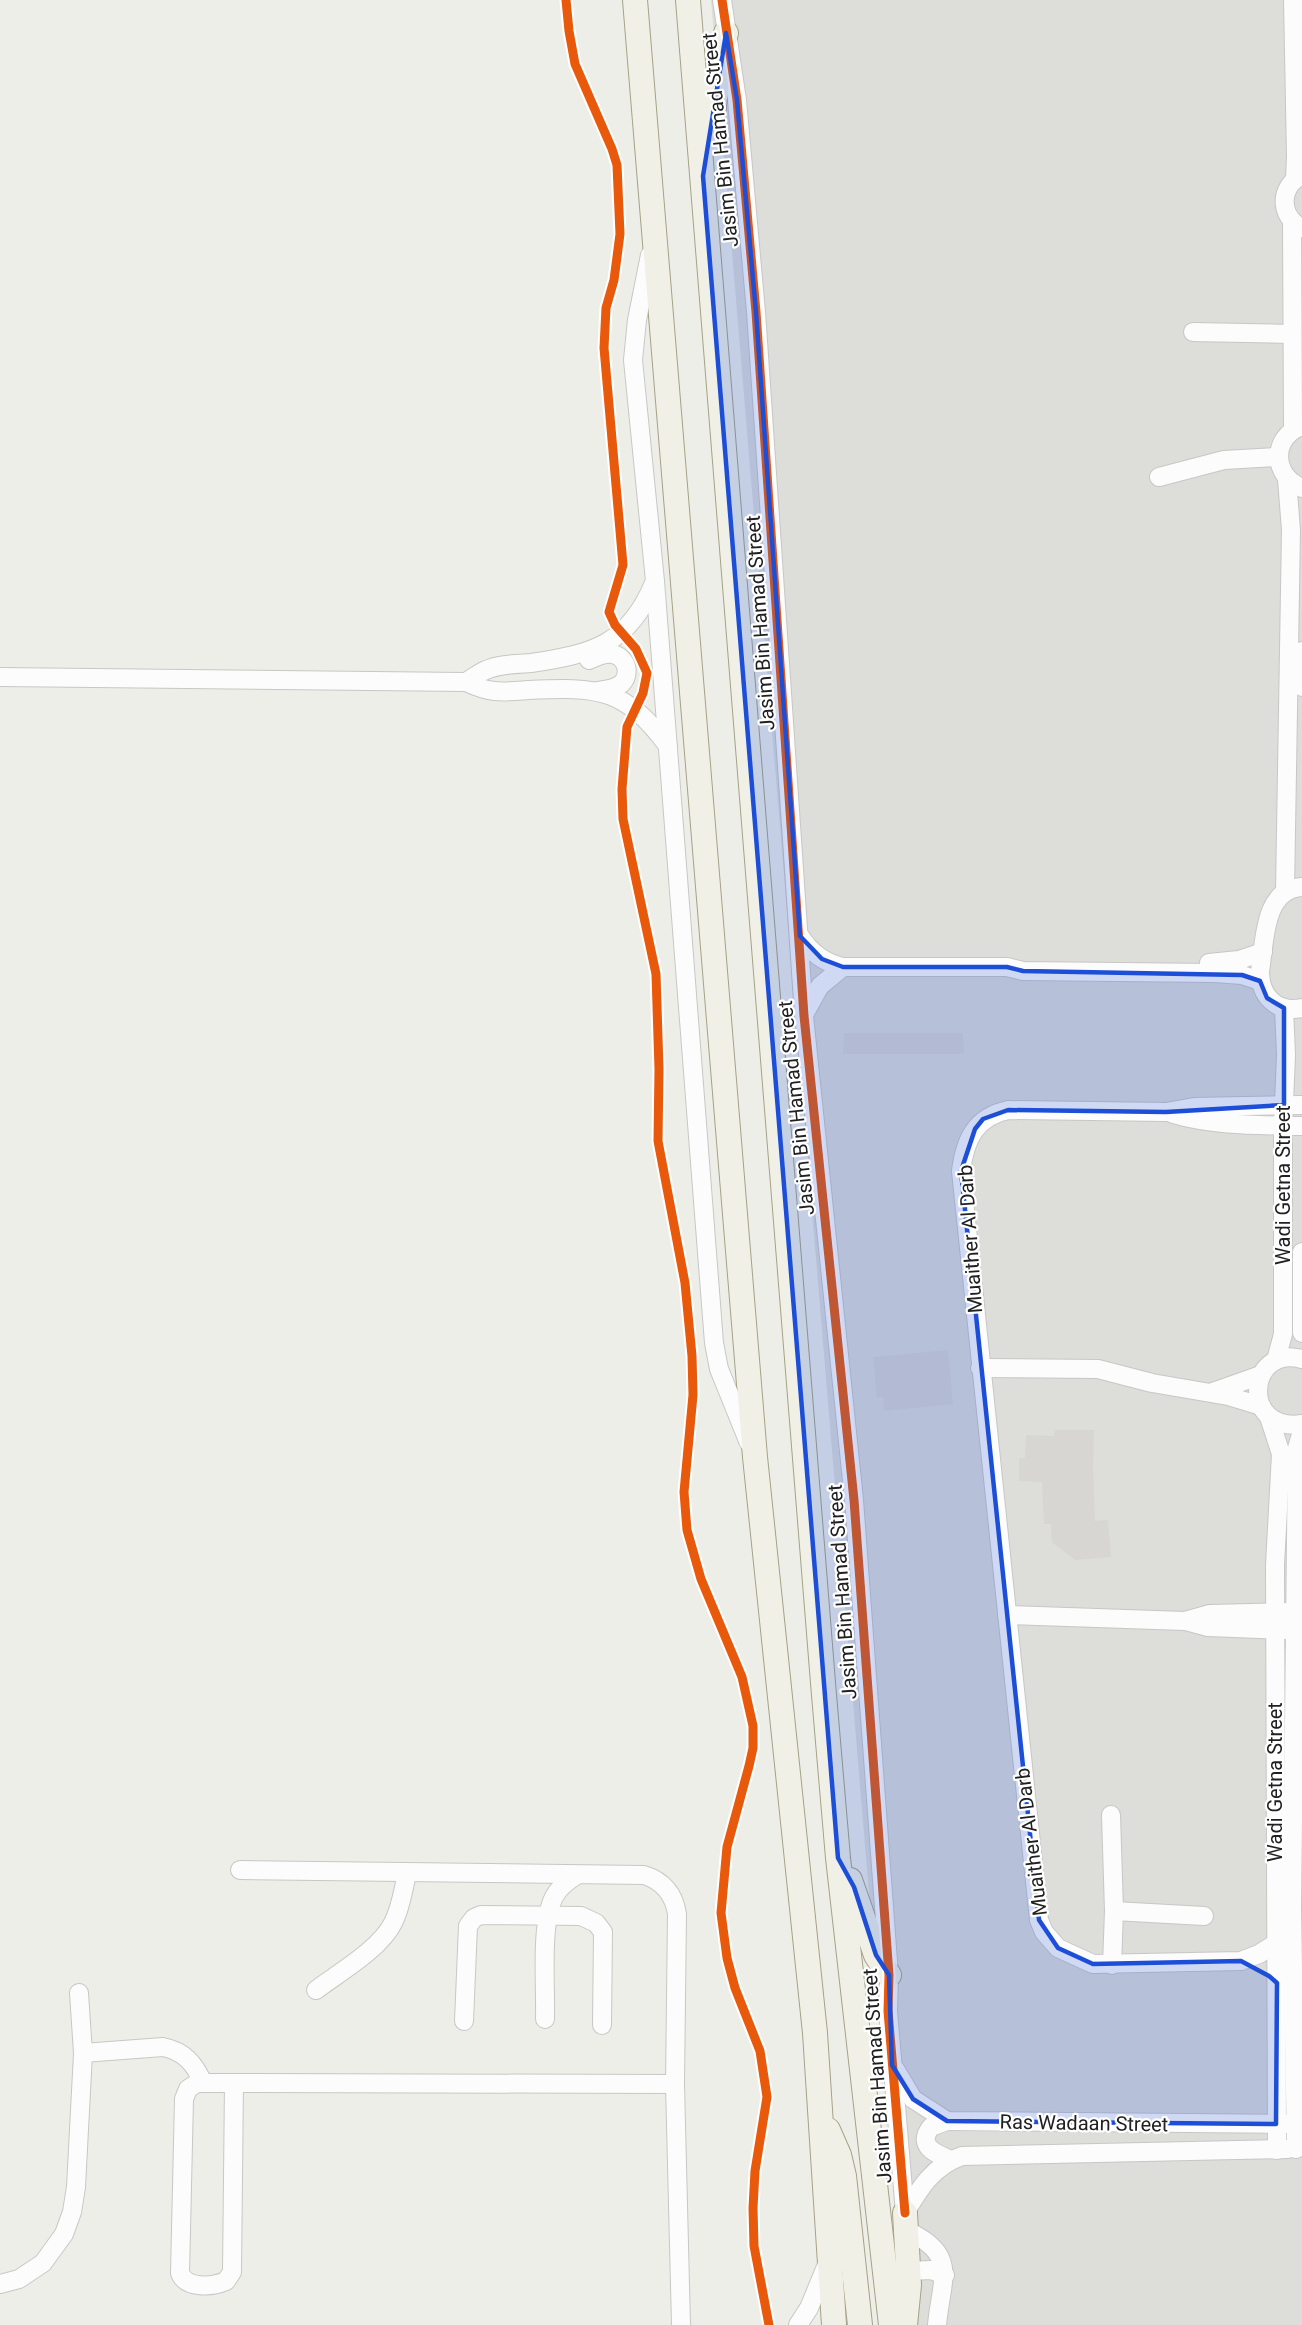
<svg xmlns="http://www.w3.org/2000/svg" width="1302" height="2325" viewBox="0 0 1302 2325" font-family="Roboto,sans-serif">
<style>
.residential{fill:#ddddda}
.building{fill:#d7d6d2}
.lines{fill:none;stroke-linecap:round;stroke-linejoin:round}
.minor-casing{stroke:#c7c7c5;stroke-width:20}
.major-casing{stroke:#a5a285;stroke-width:26}
.minor{stroke:#fcfcfc;stroke-width:18}
.major{stroke:#f1f0e6;stroke-width:24}
.cycleway-casing{stroke:#fff;stroke-width:13}
.cycleway{stroke:#e8590c;stroke-width:9}
.marked{fill:#1d4ed8;fill-opacity:0.2;stroke:#1d4ed8;stroke-width:4.5;stroke-linejoin:round}
.labels{text-anchor:middle;dominant-baseline:central;stroke-width:4.5;stroke-linejoin:round;paint-order:stroke}
.street-label{font-size:20px;fill:#202020;stroke:#fff}
</style>
<rect width="100%" height="100%" fill="#eeeee9"/>
<path class="residential" d="M711 0H1302V2325H905Z"/>
<g class="building">
<path d="M844 1033H963L964 1054H843Z"/>
<path d="M948 1350 953 1404 884 1411 883 1397 877 1398 873 1357Z"/>
<path d="M1055 1430H1094L1093 1469 1095 1521 1108 1520 1111 1557 1075 1560 1052 1542 1051 1524H1044L1042 1482 1019 1481V1458H1025L1026 1435 1054 1436Z"/>
</g>
<g class="lines">
<defs>
<g id="minor">
<path d="M722 0 737 100 756 312 804 1016 854 1500 889 1975 888 2011 905 2213"/>
<path d="M1293 0 1296 157 1295 179"/>
<path d="M1292 222 1293 429"/>
<path d="M1301 228C1279 215 1279 187 1302 175"/>
<path d="M650 255 637 320 633 360 655 581 714 1343 719 1369 749 1443"/>
<path d="M1193 332 1292 334"/>
<path d="M1302 426C1271 437 1272 476 1302 488"/>
<path d="M1159 477 1224 460 1278 457"/>
<path d="M1302 651V687"/>
<path d="M589 660C596 657 604 653 612 654 626 656 632 674 621 684 615 689 605 690 598 691"/>
<path d="M0 677 466 682C491 694 502 692 528 690 598 687 624 687 668 746"/>
<path d="M466 682C473 678 479 673 486 670 499 664 517 664 531 663 593 654 629 644 654 583"/>
<path d="M1302 887C1263 889 1265 942 1260 971 1260 996 1276 1013 1302 1008"/>
<path d="M1285 891 1291 530 1287 479"/>
<path d="M800 936C810 952 825 963 843 967H1007L1023 971 1215 973 1242 975 1260 981"/>
<path d="M1209 963 1239 960 1263 952"/>
<path d="M805 1013 820 986 843 967"/>
<path d="M1173 1114C1213 1126 1260 1125 1302 1126"/>
<path d="M1302 1252V1333"/>
<path d="M1302 1359C1247 1344 1240 1433 1302 1424"/>
<path d="M1276 1360 1283 1334V1126L1286 1055 1284 1008"/>
<path d="M980 1368 1098 1369 1152 1383 1228 1396 1261 1406"/>
<path d="M1213 1392 1261 1375"/>
<path d="M1269 1417 1281 1454 1275 1565 1277 2150"/>
<path d="M1007 1615 1185 1621 1210 1614 1289 1612"/>
<path d="M1186 1621 1208 1627 1287 1630"/>
<path d="M1111 1815 1114 1911 1112 1965"/>
<path d="M240 1870 644 1875C663 1881 674 1894 677 1914L675 2084 681 2325"/>
<path d="M1114 1911 1204 1916"/>
<path d="M1275 1944 1259 1954 1241 1961 1093 1964 1058 1948 1044 1932 1039 1920 961 1171C965 1140 975 1117 1008 1110L1166 1112 1194 1107 1302 1105"/>
<path d="M316 1990C340 1972 380 1949 393 1923 401 1908 403 1890 407 1874"/>
<path d="M545 2019C546 1987 540 1924 554 1897 559 1887 567 1881 577 1875"/>
<path d="M464 2021 468 1926 474 1918 481 1915 581 1916 596 1923 603 1932 602 2025"/>
<path d="M83 2053 163 2047C184 2051 195 2064 203 2083"/>
<path d="M895 2069 913 2099 947 2121 1288 2124"/>
<path d="M197 2083H234L232 2272 226 2281C212 2287 186 2289 180 2273L184 2099 188 2089Z"/>
<path d="M234 2083 675 2084"/>
<path d="M947 2121 931 2127C916 2146 936 2154 951 2160"/>
<path d="M1296 2149 1292 1908 1297 1448 1302 1431"/>
<path d="M905 2213C920 2188 933 2166 962 2156L1288 2149"/>
<path d="M905 2230C960 2254 941 2279 937 2325"/>
<path d="M908 2271 931 2270 945 2275"/>
<path d="M0 2284 19 2279 43 2263 64 2234 72 2212 76 2187 83 2053 79 1993"/>
<path d="M798 2325 809 2308 828 2262"/>
</g>
<g id="major">
<path d="M635 0 755 1457 815 2033 834 2325"/>
<path d="M688 0 824 1695 838 1858 891 2325"/>
<path d="M710 139 720 56 726 33"/>
<path d="M850 1880 876 1955 889 1975"/>
<path d="M828 2130 839 2155 844 2176 860 2325"/>
<path d="M905 2325 909 2285 905 2213"/>
</g>
</defs>
<use href="#minor" class="minor-casing"/>
<use href="#major" class="major-casing"/>
<use href="#minor" class="minor"/>
<use href="#major" class="major"/>
<defs>
<g id="cycleway">
<path d="M566 0 569 31 575 64 612 149 617 165 620 234 614 280 606 308 604 348 623 565 609 612 615 625 636 649 647 673 643 693 627 727 622 789 623 819 656 974 659 1069 658 1141 685 1283 692 1356 693 1395 684 1492 687 1530 701 1579 742 1677 753 1726V1748L749 1766 727 1847 721 1913 727 1958 735 1988 760 2051 767 2097 755 2171 753 2208 754 2246 769 2325"/>
<path d="M722 0 737 100 756 312 804 1016 854 1500 889 1975 888 2011 905 2213"/>
</g>
</defs>
<use href="#cycleway" class="cycleway-casing"/>
<use href="#cycleway" class="cycleway"/>
</g>
<path class="marked" d="M726 33 737 100 756 312 800 936 822 959 843 967H1007L1023 971 1242 975 1260 981 1267 998 1284 1008V1105L1166 1112 1008 1110 983 1119 975 1129 961 1171 1039 1920 1058 1948 1093 1964 1241 1961 1269 1976 1277 1983 1276 2124 947 2121 913 2099 892 2065 889 1975 876 1955 854 1887 838 1858 703 176Z"/>
<g class="labels">
<g class="street-label">
<text transform="translate(720 140) rotate(-96)">Jasim Bin Hamad Street</text>
<text transform="translate(760 623) rotate(-94)">Jasim Bin Hamad Street</text>
<text transform="translate(796 1108) rotate(-96)">Jasim Bin Hamad Street</text>
<text transform="translate(1283 1185) rotate(-90)">Wadi Getna Street</text>
<text transform="translate(970 1239) rotate(-94)">Muaither Al Darb</text>
<text transform="translate(842 1592) rotate(-94)">Jasim Bin Hamad Street</text>
<text transform="translate(1275 1782) rotate(-90)">Wadi Getna Street</text>
<text transform="translate(1031 1842) rotate(-97)">Muaither Al Darb</text>
<text transform="translate(877 2076) rotate(-94)">Jasim Bin Hamad Street</text>
<text transform="translate(1084 2123) rotate(1)">Ras Wadaan Street</text>
</g>
</g>
</svg>
